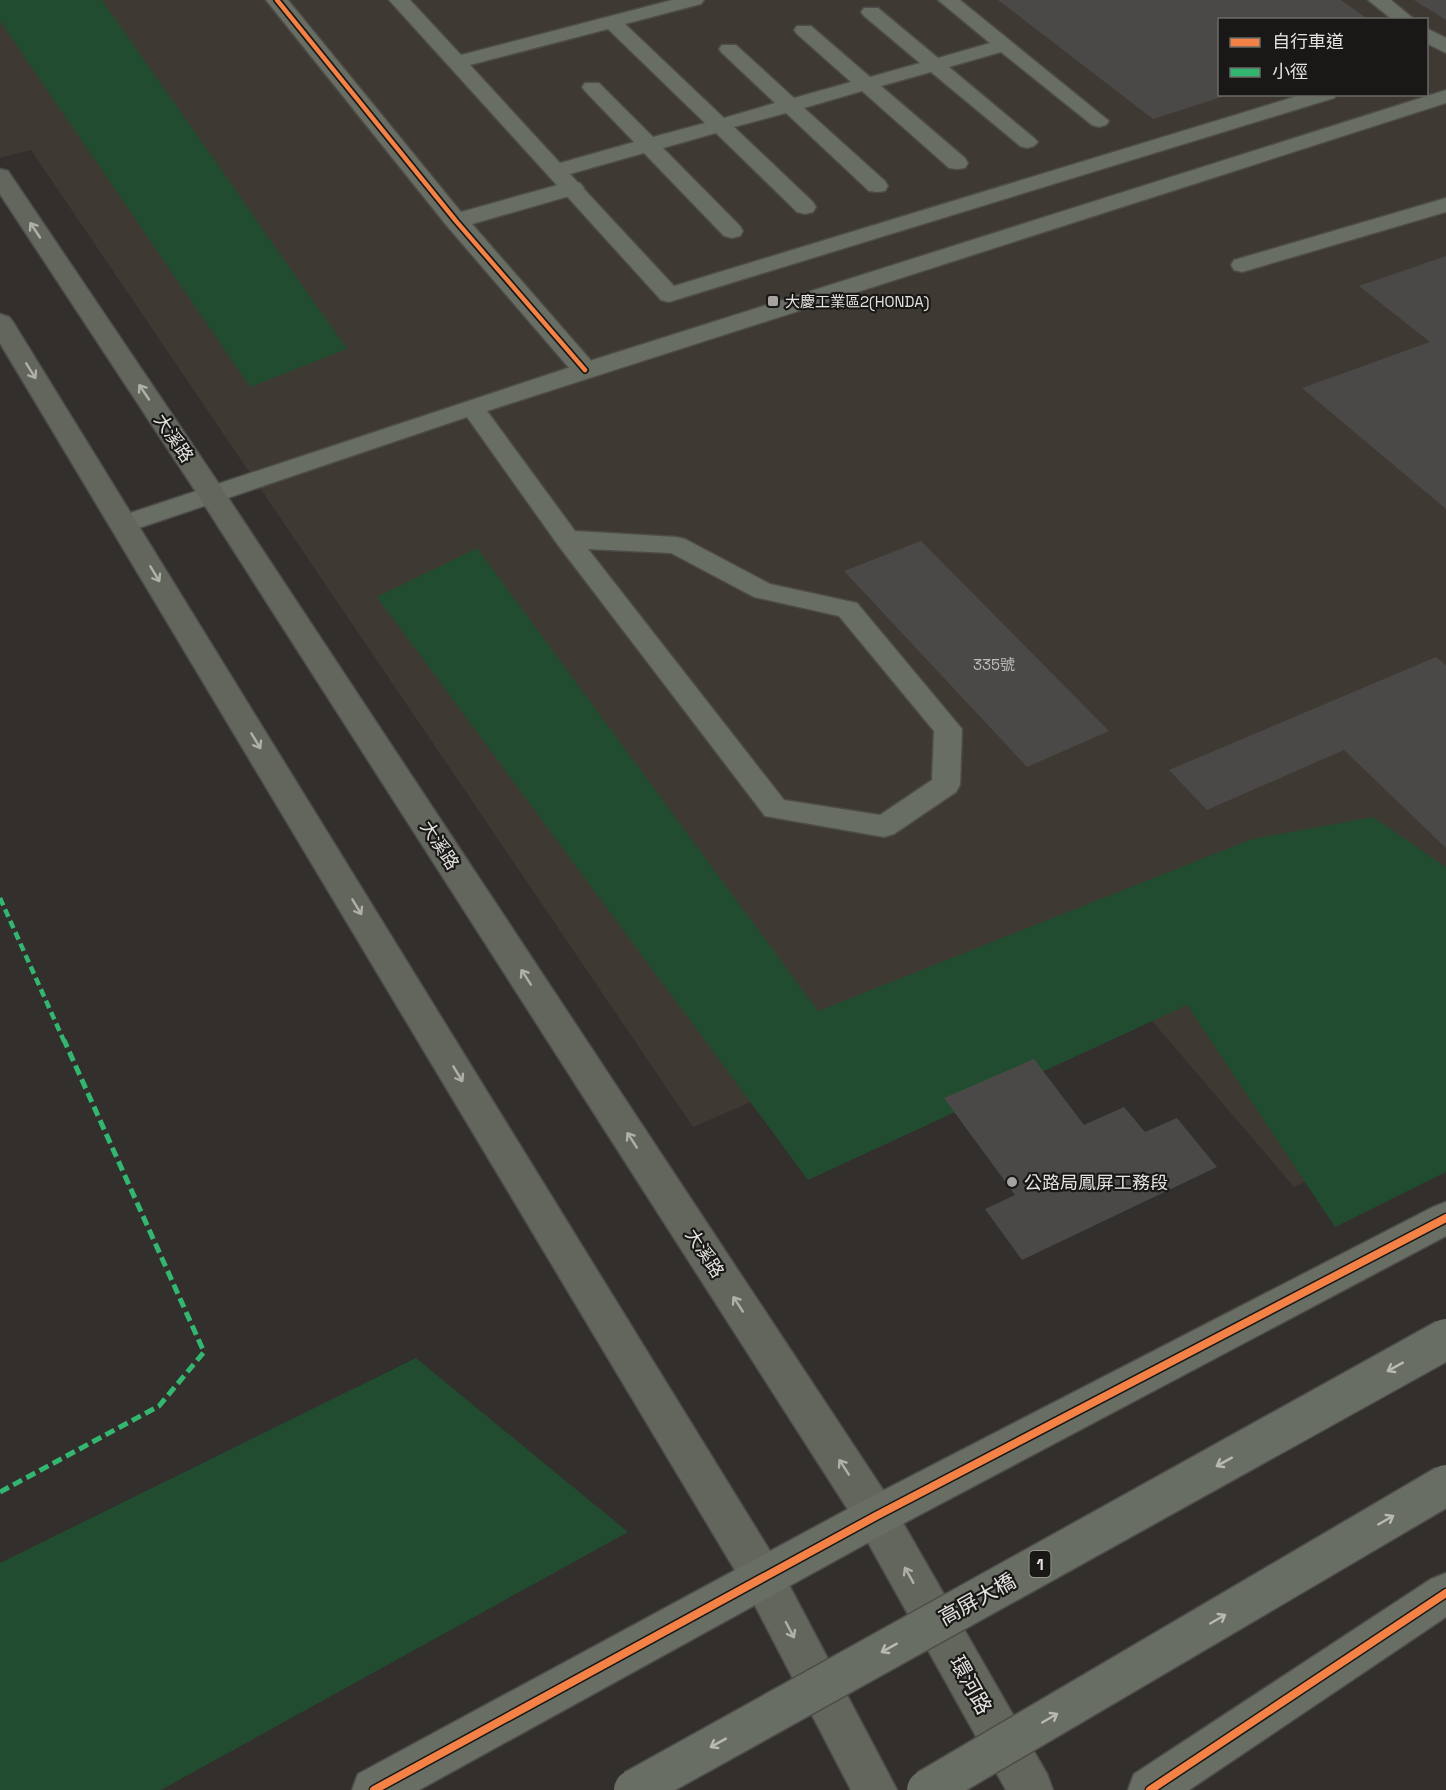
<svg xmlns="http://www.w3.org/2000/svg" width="1446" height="1790" viewBox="0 0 1446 1790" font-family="'Space Grotesk','Noto Sans TC',sans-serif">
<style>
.built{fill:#3f3933;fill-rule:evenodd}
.green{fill:#224c30}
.building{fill:#4b4947}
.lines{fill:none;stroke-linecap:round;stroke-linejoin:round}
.service-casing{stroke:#4e4c4a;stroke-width:3}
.minor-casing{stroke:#4e4c4a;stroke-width:3}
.secondary-casing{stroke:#4e4c4a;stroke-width:3}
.primary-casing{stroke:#4e4c4a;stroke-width:3}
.service{fill:#686e64;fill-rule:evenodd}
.minor{fill:#686e64;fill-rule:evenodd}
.secondary{fill:#62665d;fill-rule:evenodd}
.primary{fill:#696e64;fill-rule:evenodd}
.primary-bridge-casing{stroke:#4e4c4a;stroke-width:43;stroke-linecap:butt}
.primary-bridge{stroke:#696e64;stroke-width:40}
.quiet-far1{stroke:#33b770;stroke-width:4.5;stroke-dasharray:8 4.5;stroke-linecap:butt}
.quiet{stroke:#33b770;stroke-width:5;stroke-dasharray:10 5;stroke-linecap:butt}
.cycleway-far1-casing{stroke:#191816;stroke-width:8}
.cycleway-casing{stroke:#191816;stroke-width:11}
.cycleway-far1{stroke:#f48246;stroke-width:4.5}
.cycleway{stroke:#f48246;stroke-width:8}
.oneway{stroke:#b0b0ab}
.oneway2{stroke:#b9b9b4}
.poi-dot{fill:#a6a3a1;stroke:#191816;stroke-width:2}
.labels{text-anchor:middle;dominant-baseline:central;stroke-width:4.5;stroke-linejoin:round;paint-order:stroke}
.far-poi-label{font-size:15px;fill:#e4e2df;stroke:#191816;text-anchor:start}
.number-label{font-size:15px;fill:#bebcb9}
.shield{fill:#191816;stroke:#a7a5a3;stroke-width:1.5}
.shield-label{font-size:16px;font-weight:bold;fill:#e4e2df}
.street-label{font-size:18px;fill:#e4e2df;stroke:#191816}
.poi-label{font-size:18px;fill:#e4e2df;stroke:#191816;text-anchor:start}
.near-street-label{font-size:21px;fill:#e4e2df;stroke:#191816}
</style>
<rect width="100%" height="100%" fill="#322f2d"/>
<path class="built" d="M0 0H1446V1114L1294 1187 1094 953 693 1127 31 150 0 158ZM1220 20H1426V94H1220Z"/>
<g class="green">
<path d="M0 0H102L347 349 250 387 0 21Z"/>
<path d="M477 548 818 1011 1252 839 1373 817 1446 867V1172L1335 1227 1187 1005 808 1180 377 597Z"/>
<path d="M416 1358 628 1532 161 1790H0V1563Z"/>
</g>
<g class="building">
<path d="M998 0H1341L1369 20H1220V94L1228 95 1153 119Z"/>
<path d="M1414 0H1446V20Z"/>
<path d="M1446 256V509L1302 388 1430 342 1359 286Z"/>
<path d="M921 541 1109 731 1027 767 844 571Z"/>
<path d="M1436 657 1446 665V848L1344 750 1207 810 1169 770Z"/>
<path d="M1034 1059 1084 1125 1124 1107 1145 1132 1177 1118 1217 1167 1022 1260 985 1209 1015 1195 944 1098Z"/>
</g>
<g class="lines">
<defs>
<g id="service">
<path d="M389 0H410L461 55 672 0H704L701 4 625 24 724 118 775 103 722 53 719 49 722 45H736L794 98 851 82 797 34 794 30 797 26H811L870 77 920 63 864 16 861 12 864 8H878L938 58 990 43 938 0H960L1109 121 1106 125 1099 127 1092 125 1001 52 949 67 1034 138 1038 142 1034 146 1027 148 1020 146 931 72 881 86 965 158 968 163 965 168 957 169 949 168 862 91 804 108 885 181 888 186 885 191 877 192 869 191 786 113 734 127 813 202 816 207 813 212 805 214 797 212 716 133 663 148 740 226 743 231 740 236 732 238 724 236 644 153 570 174 674 286 1304 94H1337L1334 98 669 302 661 300ZM608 29 705 123 653 137 599 83H585L582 87 585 91 634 142 560 163 470 65Z"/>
<path d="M1368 0H1391L1415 20H1393Z"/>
<path d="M1426 28 1446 38V53L1426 43Z"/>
<path d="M1446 90V103L487 411 575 531 676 537 685 539 770 584 857 603 962 729 960 785 956 792 894 834 884 837 765 816 558 545 467 417 133 530 124 532 115 530 111 524 115 518 577 365ZM588 549 671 553 754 597 839 616 934 731 932 780 880 815 784 800Z"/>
<path d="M1446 198V212L1242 272 1234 270 1231 265 1234 260Z"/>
</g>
<path id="minor" d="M266 0H288L461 212 572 181 580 183 584 188 580 193 472 224 594 364 598 370 594 376 585 378 576 376 447 226Z"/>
<g id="secondary">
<path d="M0 169 8 171 221 487 891 1502 1047 1774 1053 1790H1006L861 1530 198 495 0 194Z"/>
<path d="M0 314 9 317 13 322 778 1564 897 1790H851L748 1592 0 343Z"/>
</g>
<g id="primary">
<path d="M1446 1202V1236L891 1530 419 1790H352L358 1774 861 1502 1433 1207Z"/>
<path d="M1446 1573V1617L1189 1790H1128L1134 1774 1431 1579Z"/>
</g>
</defs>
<use href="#service" class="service-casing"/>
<use href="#minor" class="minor-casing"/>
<use href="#secondary" class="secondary-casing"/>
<use href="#primary" class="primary-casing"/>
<use href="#service" class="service"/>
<use href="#minor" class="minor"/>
<use href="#secondary" class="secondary"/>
<use href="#primary" class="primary"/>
<defs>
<g id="primary-bridge">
<path d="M634 1790 1446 1339"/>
<path d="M927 1790 1446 1485"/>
</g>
</defs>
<use href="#primary-bridge" class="primary-bridge-casing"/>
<use href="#primary-bridge" class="primary-bridge"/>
<path class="quiet-far1" d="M0 898 64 1041"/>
<path class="quiet" d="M0 1492 159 1406 204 1352 64 1040"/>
<defs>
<path id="cycleway-far1" d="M277 0 456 221 585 370"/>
<g id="cycleway">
<path d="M374 1790 876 1516 1446 1218"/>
<path d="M1150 1790 1446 1593"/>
</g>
</defs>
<use href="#cycleway-far1" class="cycleway-far1-casing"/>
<use href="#cycleway" class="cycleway-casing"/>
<use href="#cycleway-far1" class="cycleway-far1"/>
<use href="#cycleway" class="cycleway"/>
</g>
<defs><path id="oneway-shaft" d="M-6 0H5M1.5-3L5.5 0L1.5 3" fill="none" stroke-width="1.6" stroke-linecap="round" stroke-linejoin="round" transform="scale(1.5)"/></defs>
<g class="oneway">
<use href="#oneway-shaft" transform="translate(35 230) rotate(-124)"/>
<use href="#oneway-shaft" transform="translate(31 371) rotate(58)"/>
<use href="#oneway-shaft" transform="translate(144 392) rotate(-124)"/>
<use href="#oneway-shaft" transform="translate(155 574) rotate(59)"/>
<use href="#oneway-shaft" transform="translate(256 741) rotate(59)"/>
<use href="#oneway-shaft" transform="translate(357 907) rotate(59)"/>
<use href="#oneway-shaft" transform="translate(526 977) rotate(-123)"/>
<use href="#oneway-shaft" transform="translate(458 1074) rotate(59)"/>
<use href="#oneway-shaft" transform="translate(632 1140) rotate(-123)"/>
<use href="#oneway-shaft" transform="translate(738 1304) rotate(-123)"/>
<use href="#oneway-shaft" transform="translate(844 1467) rotate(-123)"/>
<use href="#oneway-shaft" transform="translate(909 1575) rotate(-119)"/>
<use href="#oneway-shaft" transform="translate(790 1630) rotate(62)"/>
</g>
<g class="oneway2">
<use href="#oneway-shaft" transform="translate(1395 1367) rotate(151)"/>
<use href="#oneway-shaft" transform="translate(1224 1462) rotate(151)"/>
<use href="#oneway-shaft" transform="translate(1386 1520) rotate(-30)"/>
<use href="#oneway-shaft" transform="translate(1218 1619) rotate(-30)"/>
<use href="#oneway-shaft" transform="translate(889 1648) rotate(151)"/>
<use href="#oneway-shaft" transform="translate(1050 1718) rotate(-30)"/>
<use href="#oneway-shaft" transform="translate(718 1743) rotate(151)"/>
</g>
<g class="poi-dot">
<rect x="767" y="295" width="12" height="12" rx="3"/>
<circle cx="1012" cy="1182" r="6"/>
</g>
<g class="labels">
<g class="far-poi-label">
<text x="785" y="301">大慶工業區2(HONDA)</text>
</g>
<g class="number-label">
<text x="994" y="664">335號</text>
</g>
<rect class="shield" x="1029.5" y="1551" width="21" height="26" rx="4.5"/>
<g class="shield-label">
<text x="1040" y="1564">1</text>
</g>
<g class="street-label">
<text transform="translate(174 438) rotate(56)">大溪路</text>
<text transform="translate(440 845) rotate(57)">大溪路</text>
<text transform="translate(705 1253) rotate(57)">大溪路</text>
</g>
<g class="poi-label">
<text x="1024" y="1182">公路局鳳屏工務段</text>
</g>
<g class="near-street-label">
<text transform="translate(977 1599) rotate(-29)">高屏大橋</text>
<text transform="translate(971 1685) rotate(61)">環河路</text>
</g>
</g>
<rect x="1218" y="18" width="210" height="78" fill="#191816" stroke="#6a6966" stroke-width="1.5"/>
<rect x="1230" y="38" width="30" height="9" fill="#f48246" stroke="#6a6966" stroke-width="1.5"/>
<text x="1272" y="48" font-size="18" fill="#e4e2df">自行車道</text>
<rect x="1230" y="68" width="30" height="9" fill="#33b770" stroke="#6a6966" stroke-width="1.5"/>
<text x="1272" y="78" font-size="18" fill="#e4e2df">小徑</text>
</svg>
